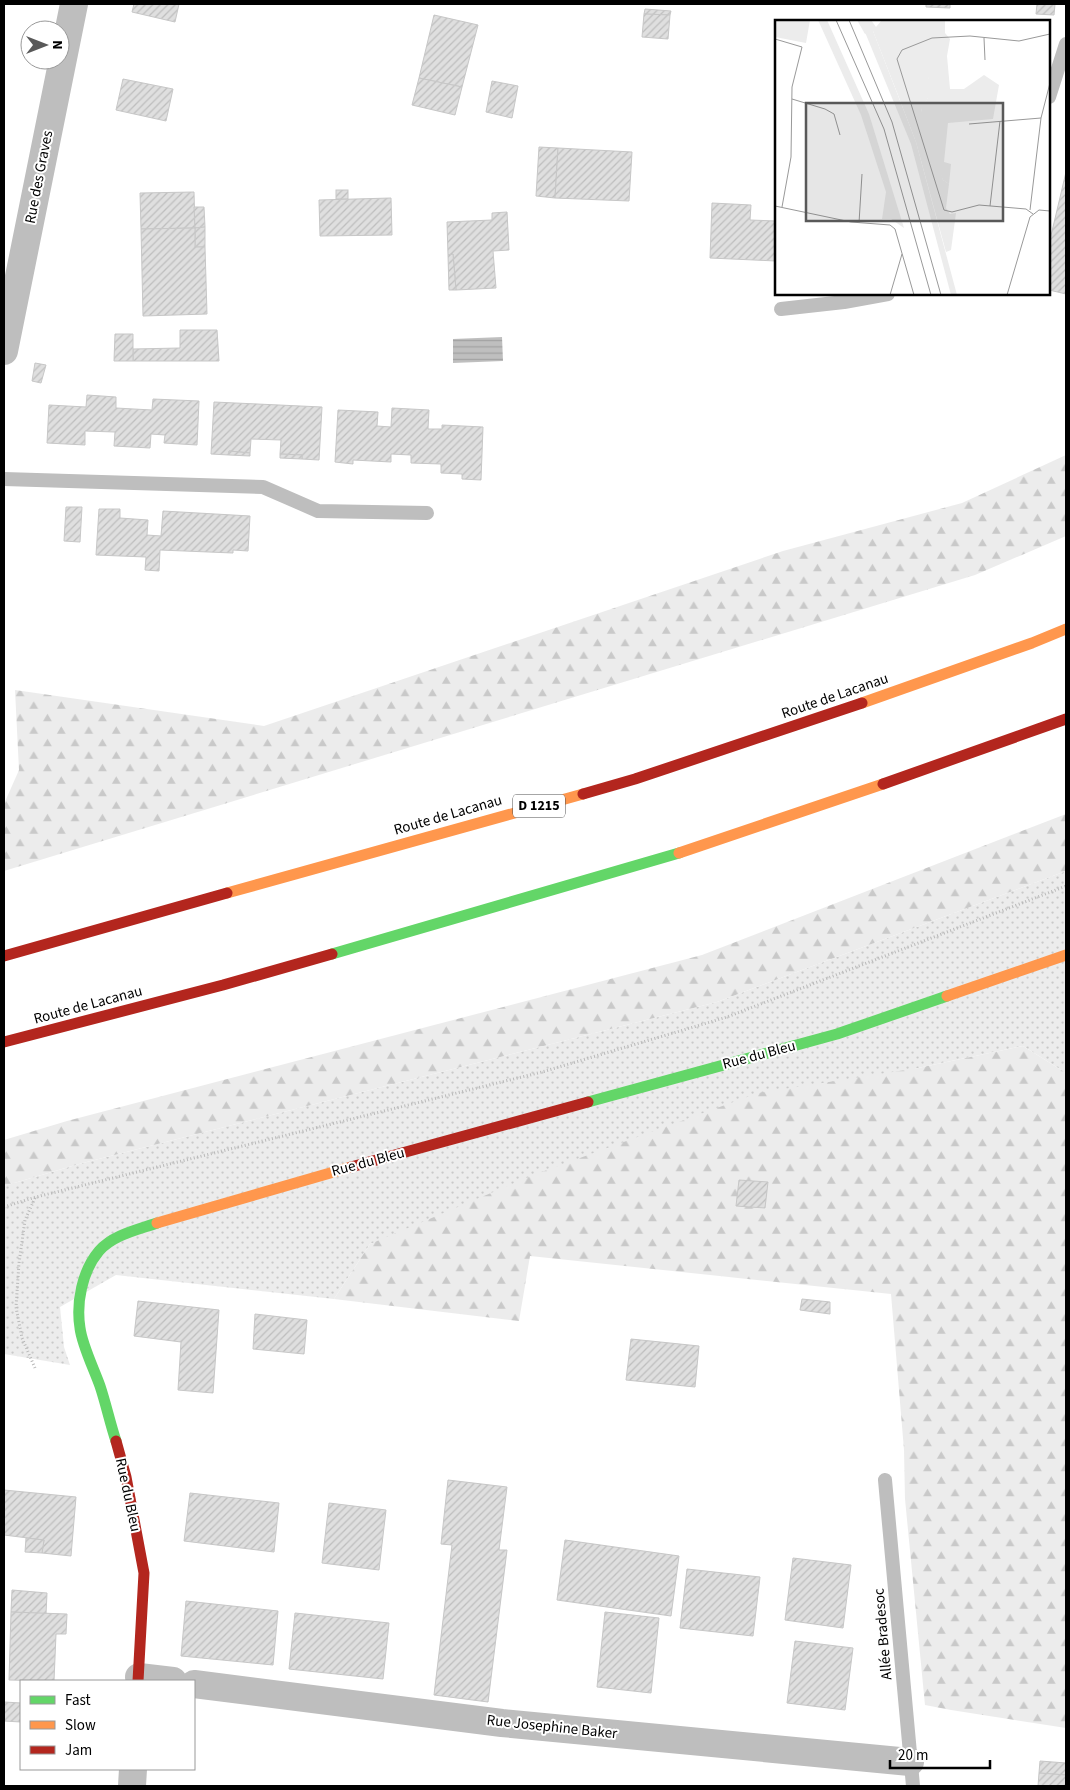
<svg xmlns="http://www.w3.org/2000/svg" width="1070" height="1790" viewBox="0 0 1070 1790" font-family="'Source Sans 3',sans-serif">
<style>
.grass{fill:url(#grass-dots)}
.forest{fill:url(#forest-firs)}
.water{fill:url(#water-rules)}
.building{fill:url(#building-hatch);stroke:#c7c7c7}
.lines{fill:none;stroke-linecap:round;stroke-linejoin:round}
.path{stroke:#b9b9b9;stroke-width:3;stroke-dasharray:1 2.5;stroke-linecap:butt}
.lane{stroke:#bebebe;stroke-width:14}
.street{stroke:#bebebe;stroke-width:28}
.fast{stroke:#63d668;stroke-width:11}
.slow{stroke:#ff974d;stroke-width:11}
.jam{stroke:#b3261e;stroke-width:11}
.labels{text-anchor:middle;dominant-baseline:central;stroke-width:4;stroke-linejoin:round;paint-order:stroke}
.shield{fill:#fff;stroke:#4c4c4c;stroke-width:1}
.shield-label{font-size:14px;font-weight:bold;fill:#000}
.street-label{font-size:15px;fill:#000;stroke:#fff}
.inset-road{fill:none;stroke:#999;stroke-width:1}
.view{fill:#595959;fill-opacity:0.15;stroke:#595959;stroke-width:2.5}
.inset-edge{fill:none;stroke:#000;stroke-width:2.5}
</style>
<defs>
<pattern id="grass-dots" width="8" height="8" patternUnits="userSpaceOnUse" patternTransform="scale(1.25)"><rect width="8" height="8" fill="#ececec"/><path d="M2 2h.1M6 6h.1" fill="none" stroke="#c9c9c9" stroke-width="1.8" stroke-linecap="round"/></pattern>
<pattern id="forest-firs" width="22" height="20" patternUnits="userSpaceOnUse" patternTransform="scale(1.25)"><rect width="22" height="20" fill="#ececec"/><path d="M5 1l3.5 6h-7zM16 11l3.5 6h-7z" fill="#c9c9c9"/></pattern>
<pattern id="water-rules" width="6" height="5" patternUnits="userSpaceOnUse" patternTransform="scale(1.25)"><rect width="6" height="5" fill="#bfbfbf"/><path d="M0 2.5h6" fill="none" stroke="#a2a2a2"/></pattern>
<pattern id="building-hatch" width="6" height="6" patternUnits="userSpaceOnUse" patternTransform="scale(1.25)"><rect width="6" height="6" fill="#dfdfdf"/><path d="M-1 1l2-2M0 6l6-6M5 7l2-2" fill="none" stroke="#bebebe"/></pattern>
</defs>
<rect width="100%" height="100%" fill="#fff"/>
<path class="grass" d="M1066 871V1073L1023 1046 918 1068 370 1244 334 1299 116 1275 60 1307 64 1347 70 1365 4 1354V1186L79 1164 717 1002Z"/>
<g class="forest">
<path d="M1066 455V536L975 575 4 871V804L19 770 15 690 264 726 783 551 962 503Z"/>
<path d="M1066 814V871L717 1002 79 1164 4 1186V1140L67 1121 702 955Z"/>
<path d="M1023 1046 1066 1073V1728L951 1710 925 1705 905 1499 904 1450 891 1294 530 1256 519 1321 334 1299 370 1244 536 1174 758 1093 918 1068Z"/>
</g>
<path class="water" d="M502 337 503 361 453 363V339Z"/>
<g class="building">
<path d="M134 4H179L175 22 132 12Z"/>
<path d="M926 4H950V8L926 7Z"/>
<path d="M1037 4H1055L1054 15 1036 14Z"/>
<path d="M645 9 671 11 670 15 644 14Z"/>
<path d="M644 14 670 15 668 39 642 37Z"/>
<path d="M434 15 478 25 462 87 419 78Z"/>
<path d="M419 78 462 87 455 115 412 105Z"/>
<path d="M123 79 173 89 166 121 116 110Z"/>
<path d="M492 81 518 86 512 118 486 112Z"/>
<path d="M539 147 558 148 555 198 536 196Z"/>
<path d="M558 148 632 152 629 201 555 198Z"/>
<path d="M1066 172V294L1049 290V244Z"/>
<rect x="336" y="190" width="12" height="9"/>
<path d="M194 192 195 228 141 229 140 193Z"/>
<path d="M391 198 392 235 320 236 319 200Z"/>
<path d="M712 203 751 205 750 220 776 221V261L710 258Z"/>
<path d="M194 207H204L205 227 195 228Z"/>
<path d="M507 212 509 250 493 251 496 288 456 290 453 254 448 255 447 222 492 220V213Z"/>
<path d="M205 227V247H195V228Z"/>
<path d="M195 228V247H205L207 314 143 316 141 229Z"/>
<path d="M453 254 456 290H449L448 255Z"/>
<path d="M180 330H217L219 361H133V349L180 348Z"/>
<path d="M115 334H133V361H114Z"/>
<path d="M35 363 46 365 41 383 32 381Z"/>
<path d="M87 395 116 397V408L152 410 153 399 199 401 197 445 164 443 165 435 151 434 150 448 114 446 115 432 85 431V445L47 443 49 405 86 407Z"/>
<path d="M214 402 322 407 319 460 302 459V455L280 454 281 440 251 439 250 453 229 451V455L211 454Z"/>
<path d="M392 408 429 410 428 429H442V425L483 427 481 480 462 479V474L441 473V464L411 463V455L391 454V462L353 460V464L335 462 338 410 378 412 377 426 391 427Z"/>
<path d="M229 451 250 453V456L229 455Z"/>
<path d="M280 454 302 455V459L280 458Z"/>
<path d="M66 507H82L80 542 64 541Z"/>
<path d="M99 509H120V518L148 520 147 535 161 536 163 511 250 516 248 551 233 550V553L160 550 159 571 145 570 146 557 96 555Z"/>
<path d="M739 1180 768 1182 765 1208 736 1206Z"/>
<path d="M802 1299 830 1302V1314L800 1310Z"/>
<path d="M138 1301 219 1310 213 1393 178 1390 181 1342 134 1336Z"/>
<path d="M255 1314 307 1320 304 1354 253 1349Z"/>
<path d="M631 1339 699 1346 695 1387 626 1380Z"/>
<path d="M448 1480 507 1487 499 1550H507L488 1702 434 1695 452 1545 441 1544Z"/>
<path d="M4 1490 76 1497 71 1556 42 1553 44 1540 4 1535Z"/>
<path d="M190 1493 279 1503 274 1552 184 1541Z"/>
<path d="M329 1503 386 1510 379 1570 322 1563Z"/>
<path d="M26 1538 44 1540 42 1553 25 1552Z"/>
<path d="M565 1540 679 1556 671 1616 557 1600Z"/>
<path d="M793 1558 851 1565 843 1628 785 1620Z"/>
<path d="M687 1569 760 1577 753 1636 680 1628Z"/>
<path d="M12 1590 47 1593 46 1614 11 1612Z"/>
<path d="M186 1601 278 1611 273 1665 181 1656Z"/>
<path d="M11 1612 67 1614 66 1634H56L54 1681 9 1680Z"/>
<path d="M605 1612 659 1618 651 1693 597 1687Z"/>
<path d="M295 1613 389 1623 383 1679 289 1669Z"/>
<path d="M795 1641 853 1648 845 1710 787 1703Z"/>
<path d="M4 1702 21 1703V1722L4 1721Z"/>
<path d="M1040 1761 1066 1763V1775L1039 1773Z"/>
<path d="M1039 1773 1066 1775V1786H1038Z"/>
</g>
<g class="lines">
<g class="path">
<path d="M4 1207 36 1197 542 1072 727 1017 1066 886"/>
<path d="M35 1368 22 1338 16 1307 19 1263 25 1220 35 1198"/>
</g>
<g class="lane">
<path d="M1049 97 1066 44"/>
<path d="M781 309 844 302 888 294"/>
<path d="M4 479 263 487 318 511 427 513"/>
<path d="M885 1480 913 1786"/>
</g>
<g class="street">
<path d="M4 351 74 4"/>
<path d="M139 1677 173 1681"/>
<path d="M194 1684 502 1723 910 1762"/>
<path d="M132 1786 133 1769"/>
</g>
<g class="fast">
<path d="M332 954 679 853"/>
<path d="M588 1102 837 1034 947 996"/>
<path d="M116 1441C110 1423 106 1404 100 1386 94 1369 82 1345 80 1328 76 1303 82 1271 99 1251 113 1235 137 1230 157 1223"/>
</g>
<g class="slow">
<path d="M862 703 1032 643 1066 629"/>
<path d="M679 853 883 784"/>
<path d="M227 893 583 794"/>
<path d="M947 996 1066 955"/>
<path d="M157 1223 351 1167"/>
</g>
<g class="jam">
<path d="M883 784 1066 719"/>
<path d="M583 794 635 779 862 703"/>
<path d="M4 956 227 893"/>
<path d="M4 1042 223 985 332 954"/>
<path d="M351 1167 588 1102"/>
<path d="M116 1441 126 1477 144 1573 138 1681"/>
</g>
</g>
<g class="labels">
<rect class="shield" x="513" y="794.5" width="52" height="23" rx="4"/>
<g class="shield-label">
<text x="539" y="806">D 1215</text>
</g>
<g class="street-label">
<text transform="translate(39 177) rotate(-79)">Rue des Graves</text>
<text transform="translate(835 696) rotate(-19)">Route de Lacanau</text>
<text transform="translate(448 815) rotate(-16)">Route de Lacanau</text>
<text transform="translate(88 1005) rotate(-15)">Route de Lacanau</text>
<text transform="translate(759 1055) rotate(-15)">Rue du Bleu</text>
<text transform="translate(368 1162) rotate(-15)">Rue du Bleu</text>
<text transform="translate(128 1495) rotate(78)">Rue du Bleu</text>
<text transform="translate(883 1634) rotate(-95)">Allée Bradesoc</text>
<text transform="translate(552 1727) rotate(6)">Rue Josephine Baker</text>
</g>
</g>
<g transform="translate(775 20)">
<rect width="275" height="275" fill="#fff"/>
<path d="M0 0H35L31 23 0 17ZM82 0H96L101 7 107 0H170V13L175 19 153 59V78L146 89 168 160 174 164 171 188 175 194 181 193 176 230 171 232 141 122 123 75 98 11 90 14Z" fill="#ececec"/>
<path d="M43 0H52L94 94 129 208 116 199H107L111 172 86 95ZM85 0H91L98 11 141 122 182 275H176L136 124ZM164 19H175L172 36 175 69H189L209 55 224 65 218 99 173 103 169 142 176 144 174 164 168 160 151 118 146 88 153 78V59Z" fill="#ececec"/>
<path d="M0 0H16L26 19 0 14Z" fill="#ececec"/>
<path class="inset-road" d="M61 0 109 109 156 275M74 0 117 102 166 275M209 18 210 40M0 19 27 27 17 67 16 137 7 187M17 79 50 89 59 94 65 115M194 104 266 98M0 186 76 202 115 205 120 209 139 275M215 186 225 101M255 190 266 98 275 63M258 194 251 189 204 185 177 192 169 190 122 39 127 30 157 18 195 16 244 21 275 14M84 203 87 154M115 275 127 234M232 275 255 197 264 190 275 191"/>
<path class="view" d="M31 83H228V201H31Z"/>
<rect width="275" height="275" class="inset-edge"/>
</g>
<rect width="1070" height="1790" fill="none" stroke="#000000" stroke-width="10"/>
<rect x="20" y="1680" width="175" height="90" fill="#ffffff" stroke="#999999"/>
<rect x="30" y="1696" width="25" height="8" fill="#63d668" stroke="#999999"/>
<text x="65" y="1705" font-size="15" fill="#000000">Fast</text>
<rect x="30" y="1721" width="25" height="8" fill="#ff974d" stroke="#999999"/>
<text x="65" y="1730" font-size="15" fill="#000000">Slow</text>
<rect x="30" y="1746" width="25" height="8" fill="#b3261e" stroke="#999999"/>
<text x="65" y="1755" font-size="15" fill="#000000">Jam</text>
<g transform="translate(45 45) rotate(90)"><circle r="24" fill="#ffffff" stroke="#999999"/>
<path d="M0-4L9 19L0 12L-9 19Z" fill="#595959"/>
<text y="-8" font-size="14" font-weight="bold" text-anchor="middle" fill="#000000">N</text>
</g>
<path d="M890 1760v8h100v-8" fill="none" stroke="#000000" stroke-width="2.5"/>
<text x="898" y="1760" font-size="15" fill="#000000" stroke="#ffffff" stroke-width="4" paint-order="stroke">20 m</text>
</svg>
